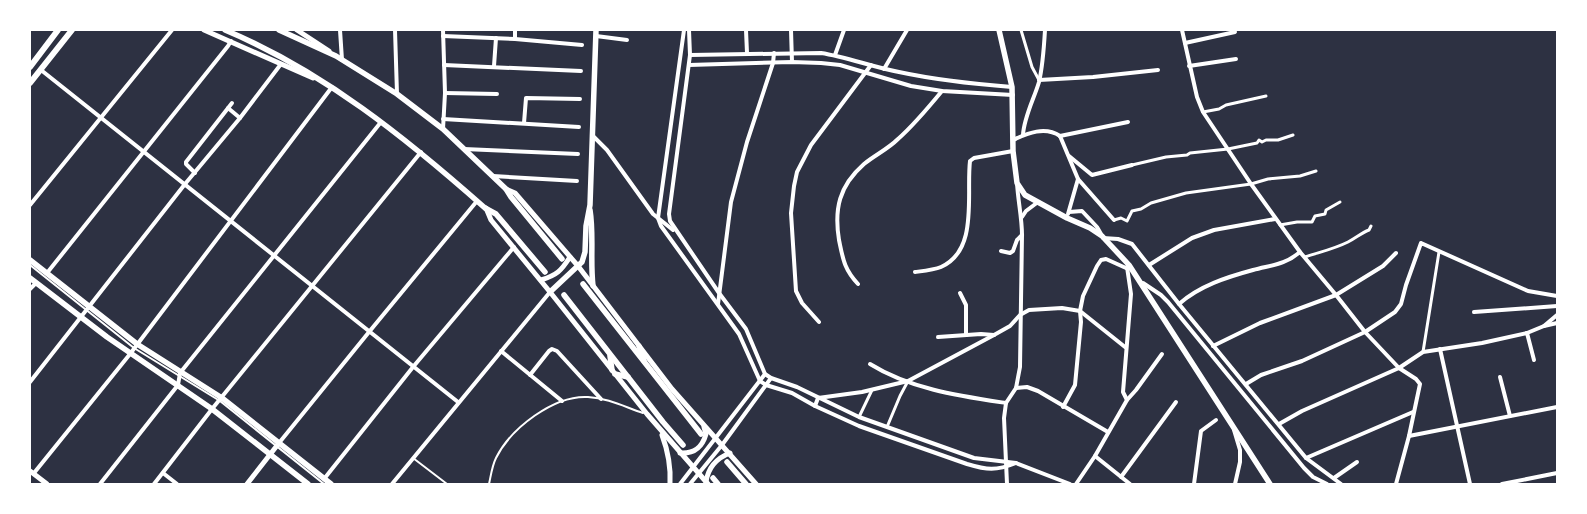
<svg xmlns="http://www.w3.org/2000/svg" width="1587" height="514" viewBox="0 0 1587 514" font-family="'Sofia Sans Condensed',sans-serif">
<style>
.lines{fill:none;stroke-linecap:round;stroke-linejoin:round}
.service{stroke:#fff;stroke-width:2}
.pedestrian{stroke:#fff;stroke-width:3}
.minor{stroke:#fff;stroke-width:4}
.tertiary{stroke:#fff;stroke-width:5}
.secondary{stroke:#fff;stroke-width:5.5}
.primary{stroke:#fff;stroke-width:6}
</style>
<rect width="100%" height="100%" fill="#2d3142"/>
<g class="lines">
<g class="service">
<path d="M30 265 134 348 220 401 324 484"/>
<path d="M413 458 447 484"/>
<path d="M489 484C491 475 492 466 496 458 511 428 554 395 588 397 608 398 625 407 643 413"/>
</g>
<g class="pedestrian">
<path d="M1021 30 1032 67 1039 80"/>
<path d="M1203 112 1219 109 1226 105 1266 96"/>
<path d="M1132 165 1166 157 1187 155 1190 153 1228 149 1257 143 1259 140 1262 142 1266 140H1278L1293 135"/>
<path d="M1114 220 1121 218 1127 221 1132 211 1141 209 1151 203 1186 193 1251 184 1268 179 1300 176 1316 171"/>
<path d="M1280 225 1297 222H1312L1315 216 1325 214 1326 210 1340 202"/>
<path d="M1305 257C1320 252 1334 249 1348 242 1356 238 1361 233 1369 230L1371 226"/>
<path d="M1423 352 1439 252"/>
<path d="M859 417 872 390"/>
<path d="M887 427 900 396 908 381"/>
</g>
<g class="minor">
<path d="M340 30 342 60"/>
<path d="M395 30 397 94"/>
<path d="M443 30 445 93 443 129"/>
<path d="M684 30 658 218 661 226 739 334 760 381 766 385 792 393 815 406 859 426 967 464C987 470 996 471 1016 463"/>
<path d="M689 30 690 55 669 214 670 221 719 293 746 329 765 374 771 378 797 387 859 417 974 458 1016 463 1070 484"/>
<path d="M746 30 747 53"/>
<path d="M791 30 792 62"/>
<path d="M1182 30 1197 97 1203 112 1251 184 1300 252 1336 295 1365 332 1399 368 1416 379 1420 384 1409 436 1396 484"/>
<path d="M443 36 515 39 582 45"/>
<path d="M596 36 627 40"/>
<path d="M515 39V30"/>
<path d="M1185 43 1235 32"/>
<path d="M690 55 821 53C847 57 872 67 899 72 936 80 974 84 1012 87"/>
<path d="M835 55 844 30"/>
<path d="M444 65 581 71"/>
<path d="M689 65 792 62 821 63 840 65 911 86 942 91 1013 95"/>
<path d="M494 66 496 38"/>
<path d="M1189 66 1236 59"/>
<path d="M884 69 907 30"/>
<path d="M41 70 458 402"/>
<path d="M1039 80 1093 77 1158 70"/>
<path d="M445 93 497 94"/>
<path d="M228 108 240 118"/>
<path d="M443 119 579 127"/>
<path d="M524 123 526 98 580 99"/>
<path d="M592 135 607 150 653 214 673 230"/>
<path d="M1023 135C1024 117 1034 99 1039 82 1043 65 1044 47 1045 30"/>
<path d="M1060 136 1078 179 1114 220"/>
<path d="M1060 136 1128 122"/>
<path d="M1013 140C1028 133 1045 126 1060 136"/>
<path d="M464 149 578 154"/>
<path d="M1069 156 1092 175 1132 165"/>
<path d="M195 173 186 164V162L232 103"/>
<path d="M493 176 577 181"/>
<path d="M30 205 172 30"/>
<path d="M1069 212 1082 211 1097 227 1101 234"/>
<path d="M1068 214 1078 179"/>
<path d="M1022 217 1026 211 1038 202"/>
<path d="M1103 238 1118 239 1132 244 1179 304 1306 458 1341 484"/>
<path d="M1001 251 1010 253 1013 251 1017 240 1022 235"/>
<path d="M1149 265 1192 238 1214 230 1275 219"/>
<path d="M915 272C923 271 934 270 941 267 979 250 966 194 970 161L974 158 1013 151"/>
<path d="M47 273 228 46 231 41"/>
<path d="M1143 283 1161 295 1168 302 1304 468 1313 477 1327 484"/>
<path d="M858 284C844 269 843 259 839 240 834 209 839 186 864 164 875 155 888 149 898 139 914 125 928 108 942 91"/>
<path d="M30 289 36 283"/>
<path d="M960 293 966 305V335"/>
<path d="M718 304 731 202 747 142 773 63 774 53"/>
<path d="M1179 304C1199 286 1227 277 1253 270 1271 265 1285 265 1300 252"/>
<path d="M1474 312 1557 306"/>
<path d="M819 322 802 303 796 291 791 213 794 186 797 172 811 145 871 65"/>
<path d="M1544 326 1557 315"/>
<path d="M1527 333 1534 360"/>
<path d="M938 337 981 334 994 335"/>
<path d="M1213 346 1260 323 1336 295 1383 266 1396 253"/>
<path d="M1440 349 1470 484"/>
<path d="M501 351 562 401"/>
<path d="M870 364C910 389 960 396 1006 403"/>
<path d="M530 375 549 351 552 349 557 351 601 399"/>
<path d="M1500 377 1510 416"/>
<path d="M30 382 185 184 240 118 281 64"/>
<path d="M1246 384 1261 375 1302 361 1365 332 1395 312 1401 304 1406 285 1421 243 1528 291 1557 296"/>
<path d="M1016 388 1027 387 1038 391 1108 432"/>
<path d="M1127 400 1123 392 1131 294 1127 267"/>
<path d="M815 406 818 398 862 392 908 381 994 335 1010 326 1020 315 1029 310 1062 308 1080 311 1125 347"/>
<path d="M1063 407 1075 385 1081 322 1080 311 1083 296 1097 266 1101 260 1106 259 1126 268"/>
<path d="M1279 424 1302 411 1399 368 1423 352 1482 343 1527 333 1544 326 1557 323"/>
<path d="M1234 430 1240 450V462L1235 484"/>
<path d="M1409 436 1557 407"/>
<path d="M279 443 369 332 477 201"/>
<path d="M1095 456 1130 484"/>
<path d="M1306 458 1413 412"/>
<path d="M34 473 130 354 332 87"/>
<path d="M163 473 177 484"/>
<path d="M1121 477 1176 402"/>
<path d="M1334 478 1357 462"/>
<path d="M324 479 413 367 514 247"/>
<path d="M100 484 178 385 180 373 381 122"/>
<path d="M154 484 212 409 421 152"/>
<path d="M392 484 550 292"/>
<path d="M680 484 765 374"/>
<path d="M690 484 722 445 771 378"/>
<path d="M1007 484 1004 418 1006 403 1016 388 1020 367 1022 235C1022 218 1018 201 1017 183"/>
<path d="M1076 484 1095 456 1127 400 1136 390 1162 354"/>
<path d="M1194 484 1201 431 1216 420"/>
<path d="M1502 484 1557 473"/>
</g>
<g class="tertiary">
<path d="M204 30 313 78"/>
<path d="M297 30 329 51"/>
<path d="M506 189 515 193 578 266 672 389 756 484"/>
<path d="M486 208 491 220 550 292 647 414 708 484"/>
<path d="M541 280C557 275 561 271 570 257"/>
<path d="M662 435C668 451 671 466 670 484"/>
<path d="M680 453C694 454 702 448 706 434L704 427"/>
<path d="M30 471 47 484"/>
<path d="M706 482C708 468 717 458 730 453"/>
<path d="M247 484 279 443"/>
</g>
<g class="secondary">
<path d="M225 30C323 71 406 138 485 208L496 214 545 272"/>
<path d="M279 30 336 56 397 94 443 129 506 189 511 197 562 259"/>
<path d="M999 30 1012 87 1013 151 1017 183 1025 195 1067 218 1090 228 1102 236 1129 265 1270 484"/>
<path d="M590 210C594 235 590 260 593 286"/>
<path d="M30 260 137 344 222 398 331 484"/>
<path d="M30 278 107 337 212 409 308 484"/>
<path d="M583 284 701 434"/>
<path d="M550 292 582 262 585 252 586 226 590 205 596 30"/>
<path d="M564 295 663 422 683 445"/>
<path d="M639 346 644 361"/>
<path d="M610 356 612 370"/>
<path d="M615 374 628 377"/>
<path d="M727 462 746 484"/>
<path d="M713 478 718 484"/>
</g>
<g class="primary">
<path d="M30 67 58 30"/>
<path d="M30 83 72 30"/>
</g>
</g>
<rect width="1587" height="514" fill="none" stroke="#ffffff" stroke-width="62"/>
</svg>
